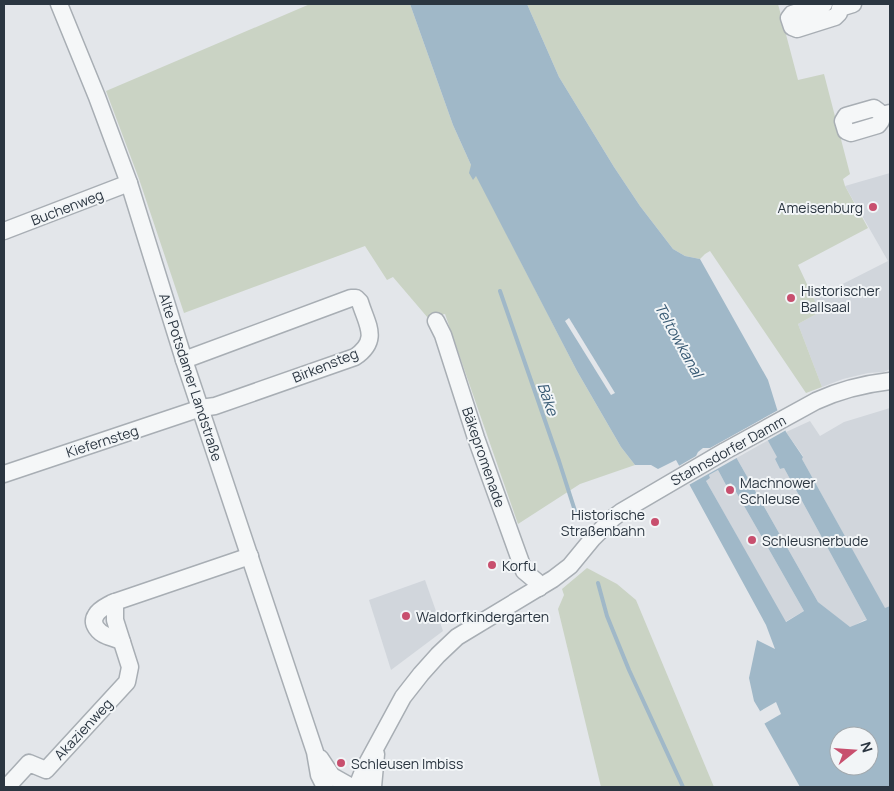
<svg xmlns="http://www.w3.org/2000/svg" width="894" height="791" viewBox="0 0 894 791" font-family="Manrope,sans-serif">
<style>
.built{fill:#d1d6dc}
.green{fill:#cad3c4}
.water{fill:#a0b8c8;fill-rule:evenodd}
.pier{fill:#e3e6ea}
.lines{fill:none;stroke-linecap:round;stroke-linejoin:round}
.stream{stroke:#a0b8c8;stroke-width:4}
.minor-casing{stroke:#a8aeb4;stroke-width:19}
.minor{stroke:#f5f7f8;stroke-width:16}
.poi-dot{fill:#c84f6e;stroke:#f2f5f7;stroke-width:2}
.labels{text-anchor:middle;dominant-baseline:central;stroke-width:4;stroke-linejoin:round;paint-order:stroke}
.street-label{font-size:14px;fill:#2b3641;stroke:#f2f5f7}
.poi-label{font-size:14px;fill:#2b3641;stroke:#f2f5f7;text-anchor:start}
.water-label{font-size:15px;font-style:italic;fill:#375973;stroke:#f2f5f7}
</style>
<rect width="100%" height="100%" fill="#e3e6ea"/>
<g class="built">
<path d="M890 173V369L884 372 868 373 843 379 822 387 798 324 820 312 813 299 888 261 845 186Z"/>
<path d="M890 408V606L885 609 802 459 803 456 786 432 810 421 820 436 844 422Z"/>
<path d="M767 439 778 457 775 459 780 469 784 468 867 620H864L850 628 818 602 736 457Z"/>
<path d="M718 470 726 485 731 483 804 611 785 622 706 481 710 478 709 475Z"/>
<path d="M425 580 443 631 391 670 369 600Z"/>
</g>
<g class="green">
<path d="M310 4H410L453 125 471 165 577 371 621 447 635 465 580 484 518 524 445 314 428 318 393 277 387 280 365 246 184 313 139 179 106 91Z"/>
<path d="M527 4H778L798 80 824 74 850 174 843 179 845 186 868 228 798 265 820 312 798 324 822 387 806 393 710 251 705 254 700 259 685 256 673 249 640 206 614 167 559 77Z"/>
<path d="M587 568 617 584 636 600 714 787H601L558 609 564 595 562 589Z"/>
</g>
<path class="water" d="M410 4H527L559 77 614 167 640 206 673 249 685 256 700 259 768 380 777 409 786 432 803 457 802 459 885 608 890 606V787H800L759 714 760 711 754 701 749 678 757 640 775 649 766 625 676 460 658 469 651 465H635L621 447 577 371 476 176 473 180 469 173 471 165 453 125ZM767 439 777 457 775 459 780 469 784 468 867 620 850 627 818 602 736 457ZM718 470 726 485 731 483 804 611 786 622 706 481 710 478 709 475ZM839 736H869V766H839Z"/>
<g class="pier">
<path d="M569 318 615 393 611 395 565 321Z"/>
<path d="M780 409 788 429 687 486 677 467 696 456 698 452 703 448H710Z"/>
<path d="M776 702 781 714 762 725 757 713Z"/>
</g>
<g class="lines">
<g class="stream">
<path d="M500 291 559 461 576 514"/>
<path d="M598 583 607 616 629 670 683 787"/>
</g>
<defs>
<g id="minor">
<path d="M59 4 97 97 129 183 184 360 315 752 319 775 325 787"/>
<path d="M824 4 792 14 789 18 792 27 797 29 835 17 839 13 840 8 853 4"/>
<path d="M882 115 881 121 878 125 851 133 846 131 843 121 846 116 874 108 878 111 882 115 890 113"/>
<path d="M4 231 129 183"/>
<path d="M436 321 443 335 476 438 524 571 536 581 539 588"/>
<path d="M4 474 201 408 215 406 355 357C380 340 367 325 360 302L356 298H351L184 360"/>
<path d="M115 602V620L122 642"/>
<path d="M320 758 332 776 348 785"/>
<path d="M358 784 364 769 403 697 421 674 438 655 457 637 553 579 570 566 593 538 613 518 621 512 725 451 816 401C840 390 864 384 890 381"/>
<path d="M7 787 29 763 46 770 127 682 130 667 122 642C117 639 112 638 107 636 99 633 90 624 96 615 99 609 107 606 112 603L250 556"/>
<path d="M373 787 376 754"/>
</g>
</defs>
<use href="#minor" class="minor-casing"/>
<use href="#minor" class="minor"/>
</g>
<g class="poi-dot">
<circle cx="873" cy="207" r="5"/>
<circle cx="791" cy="298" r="5"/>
<circle cx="730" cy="490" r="5"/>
<circle cx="655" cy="522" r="5"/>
<circle cx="752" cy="540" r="5"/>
<circle cx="492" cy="565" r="5"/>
<circle cx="406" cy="616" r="5"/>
<circle cx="341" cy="763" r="5"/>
</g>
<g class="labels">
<g class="street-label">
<text transform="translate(67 207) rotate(-21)">Buchenweg</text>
<text transform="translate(325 365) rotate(-22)">Birkensteg</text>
<text transform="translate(191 377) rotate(72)">Alte Potsdamer Landstraße</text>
<text transform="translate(102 441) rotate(-18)">Kiefernsteg</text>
<text transform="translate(728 450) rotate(-29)">Stahnsdorfer Damm</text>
<text transform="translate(484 457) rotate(71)">Bäkepromenade</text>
<text transform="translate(83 729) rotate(-47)">Akazienweg</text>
</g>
<g class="poi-label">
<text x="863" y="207" text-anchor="end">Ameisenburg</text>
<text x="801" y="290">Historischer<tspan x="801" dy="16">Ballsaal</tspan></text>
<text x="740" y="482">Machnower<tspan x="740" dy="16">Schleuse</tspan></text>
<text x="645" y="514" text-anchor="end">Historische<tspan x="645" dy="16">Straßenbahn</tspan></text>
<text x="762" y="540">Schleusnerbude</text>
<text x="502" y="565">Korfu</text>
<text x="416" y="616">Waldorfkindergarten</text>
<text x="351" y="763">Schleusen Imbiss</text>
</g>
<g class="water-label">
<text transform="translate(679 340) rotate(61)">Teltowkanal</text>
<text transform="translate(548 399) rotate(71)">Bäke</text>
</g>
</g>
<rect width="894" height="791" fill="none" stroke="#2b3641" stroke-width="10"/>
<g transform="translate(854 751) rotate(73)"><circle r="24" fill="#f2f5f7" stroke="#a2a9ae"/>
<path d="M0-4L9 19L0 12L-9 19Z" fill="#c84f6e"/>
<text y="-8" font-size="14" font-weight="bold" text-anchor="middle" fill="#2b3641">N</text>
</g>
</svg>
